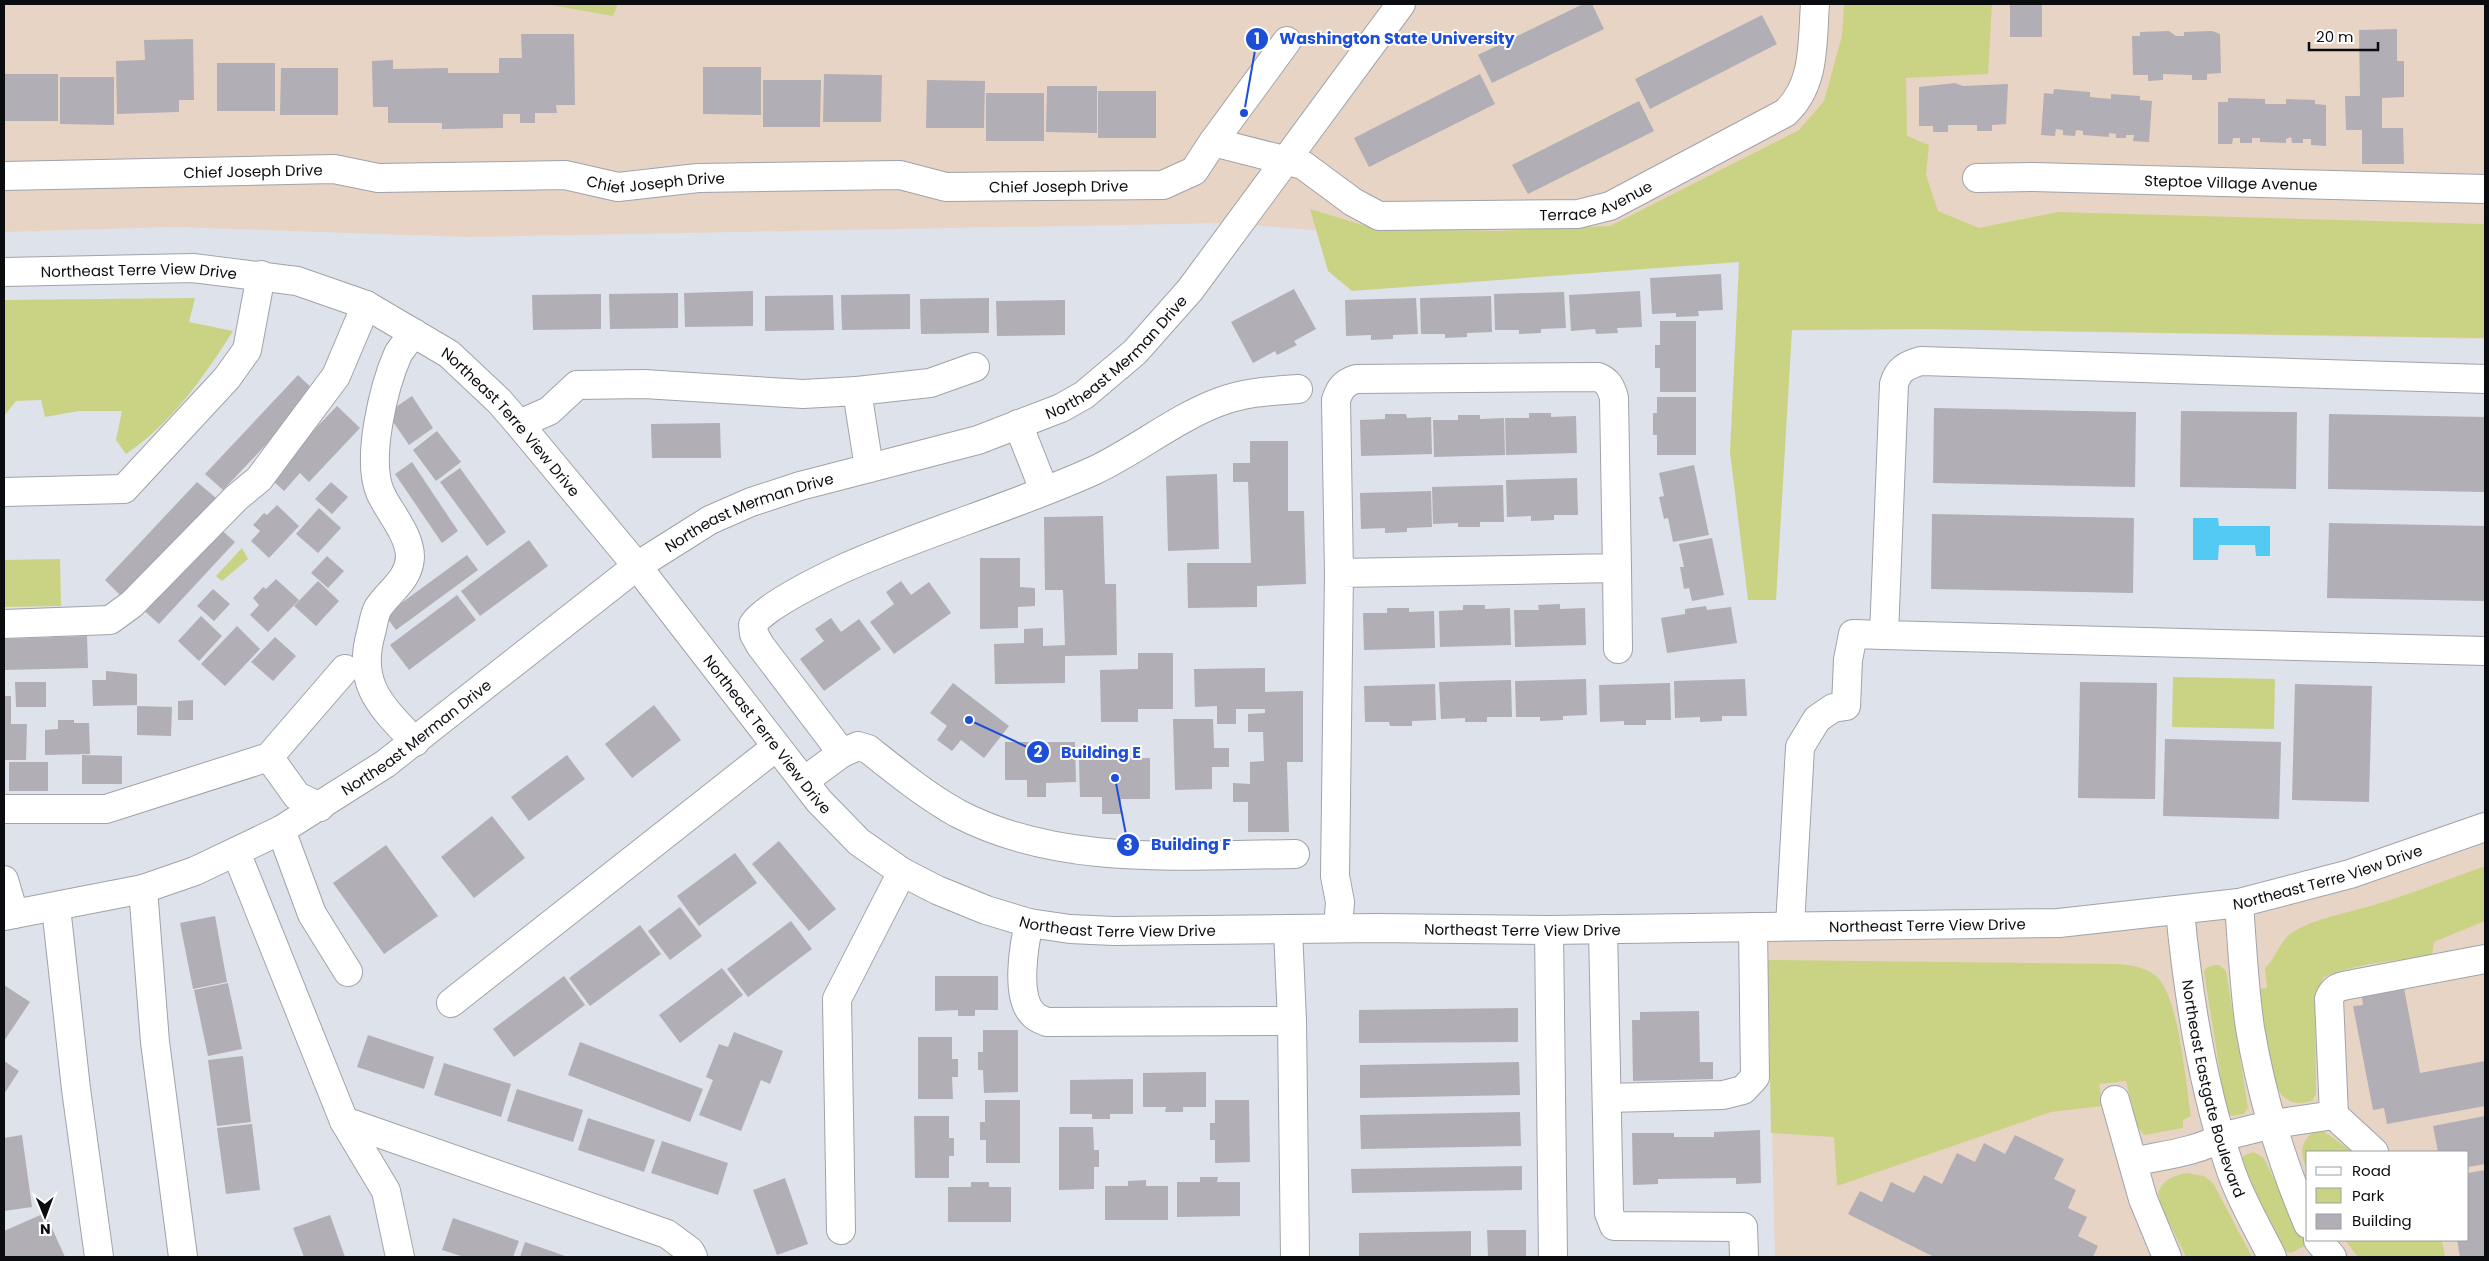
<svg xmlns="http://www.w3.org/2000/svg" width="2489" height="1261" viewBox="0 0 2489 1261" font-family="Poppins,sans-serif">
<style>
.education{fill:#e8d4c5;fill-rule:evenodd}
.green{fill:#cad383}
.water{fill:#52caf4}
.building{fill:#b1aeb6}
.lines{fill:none;stroke-linecap:round;stroke-linejoin:round}
.minor-casing{stroke:#9fa3aa;stroke-width:30}
.major-casing{stroke:#9fa3aa;stroke-width:30}
.minor{stroke:#fff;stroke-width:28}
.major{stroke:#fff;stroke-width:28}
.labels{text-anchor:middle;dominant-baseline:central;stroke-width:4;stroke-linejoin:round;paint-order:stroke}
.street-label{font-size:15px;fill:#0b0c0f;stroke:#fff}
.leader{fill:none;stroke:#1d4ed8;stroke-width:2}
.callout-dot{fill:#1d4ed8;stroke:#fff;stroke-width:2}
.mark-label{font-size:15px;text-anchor:middle;font-weight:bold;fill:#fff}
.callout-label{font-size:16px;text-anchor:middle;font-weight:bold;fill:#1d4ed8;stroke:#fff;stroke-width:4;stroke-linejoin:round;paint-order:stroke}
</style>
<rect width="100%" height="100%" fill="#dee2ea"/>
<g class="education">
<path d="M4 4H2485V339L1925 329 1750 331V222L1407 238 1227 223 468 237 173 227 4 232Z"/>
<path d="M2485 827V1257H1775L1767 927 2132 917ZM2308 1152H2468V1240H2308Z"/>
</g>
<g class="green">
<path d="M546 4H618L613 16Z"/>
<path d="M1844 4H1992L1988 74 1906 78 1907 136 1929 145 1926 175 1938 211 1979 228 2058 212 2485 224V338L1925 329 1792 330 1776 600H1748L1730 452 1739 262 1352 291 1328 271 1310 209 1376 229 1499 231 1610 226 1799 130 1824 101 1842 36Z"/>
<path d="M195 298 189 322 233 331C203 378 172 423 126 454L116 440 122 411H79L45 417 41 400 16 401 4 416V300Z"/>
<path d="M242 548 248 559 222 581 216 576Z"/>
<path d="M60 559 61 606 4 607V560Z"/>
<path d="M2173 677 2275 679 2274 729 2172 727Z"/>
<path d="M2485 866V921L2434 942 2432 955C2398 961 2353 963 2323 978L2315 999 2316 1094 2312 1101C2272 1113 2271 1067 2267 1040 2264 1023 2261 1006 2259 989L2267 988 2265 968C2277 957 2279 941 2293 932 2315 918 2352 912 2377 904 2414 893 2449 879 2485 866Z"/>
<path d="M1768 960 2119 964C2132 965 2149 968 2158 978 2179 999 2186 1085 2191 1116L2183 1120V1128L2144 1135 2137 1126 2126 1081 2099 1084 2103 1106 2051 1112 1837 1186 1834 1137 1771 1133Z"/>
<path d="M2214 965H2219L2226 971 2248 1108 2244 1114 2231 1116 2226 1110 2204 972 2206 968Z"/>
<path d="M2314 1131H2323L2353 1152H2308V1173C2301 1155 2298 1144 2314 1131Z"/>
<path d="M2253 1152 2263 1157 2305 1240 2304 1246 2291 1253 2285 1251 2243 1169 2241 1162 2243 1156Z"/>
<path d="M2187 1173 2204 1176 2213 1183 2252 1257H2186L2162 1208 2158 1193C2162 1180 2174 1175 2187 1173Z"/>
<path d="M2345 1240H2442L2445 1257H2358Z"/>
</g>
<path class="water" d="M2193 518H2218L2219 526H2270V556H2256L2255 545H2219L2218 560H2193Z"/>
<g class="building">
<path d="M1583 4H1592L1604 29 1492 83 1478 55Z"/>
<rect x="2010" y="4" width="32" height="33"/>
<path d="M1762 15 1777 44 1650 109 1635 79Z"/>
<path d="M2397 29V61H2404V97L2382 98V128H2403L2404 164H2362V130H2346L2345 96H2360L2359 30Z"/>
<path d="M2169 31 2176 36H2184V32L2212 31 2220 34 2221 73 2207 74V80H2192V75L2163 74V80L2148 81V75H2133L2132 36H2140V32Z"/>
<path d="M521 34H574L575 105H556L557 113H535V123H520V114H503V128L442 129V123H388V107H373L372 61 393 60V69L448 68V73H499V58H522Z"/>
<path d="M193 39 194 100H179V112L117 114 116 61 145 60 144 40Z"/>
<rect x="217" y="63" width="58" height="48"/>
<path d="M703 67H761V115L703 114Z"/>
<path d="M281 68H338V115H280Z"/>
<rect x="4" y="74" width="54" height="47"/>
<path d="M824 74 882 75 881 122H823Z"/>
<path d="M1480 74 1495 104 1369 167 1354 138Z"/>
<path d="M60 77H114V125L60 124Z"/>
<path d="M763 80H821L820 127H763Z"/>
<path d="M927 80 985 81 984 128H926Z"/>
<path d="M1955 83 1963 86 2008 84 2006 124 1992 125V131H1977V125H1948V132H1933V126H1919V87Z"/>
<path d="M1047 86H1097V133L1046 132Z"/>
<path d="M2054 89 2090 92V97L2111 99V94L2140 96V100L2152 101 2149 142 2133 141 2134 135H2126V138H2116V134L2109 133V137L2083 135V131L2076 130 2075 136 2063 135V130L2056 129 2055 136 2041 135 2044 93 2053 94Z"/>
<rect x="1098" y="91" width="58" height="47"/>
<rect x="986" y="93" width="58" height="48"/>
<path d="M2228 98 2265 99V104H2286V99L2315 100V104L2326 105V146L2311 145V139H2303V143H2292L2291 137 2286 139V143L2260 142V138H2252V143H2240V138H2233L2232 144H2218V102H2228Z"/>
<path d="M1639 101 1654 131 1528 194 1512 165Z"/>
<path d="M1721 274 1723 310 1698 311 1699 316 1676 317V313L1652 314 1650 278Z"/>
<path d="M1294 289 1316 329 1294 341 1297 345 1277 355 1275 351 1253 363 1231 322Z"/>
<path d="M753 291V326L685 327 684 293Z"/>
<path d="M1640 291 1642 327 1617 328 1618 333 1596 334 1595 329 1571 331 1569 295Z"/>
<path d="M1564 292 1566 328 1541 329V333L1519 334V330H1495L1494 294Z"/>
<path d="M678 293V328L610 329 609 294Z"/>
<path d="M601 294V329L533 330 532 295Z"/>
<path d="M910 294V329L842 330 841 295Z"/>
<path d="M833 295 834 330 765 331V296Z"/>
<path d="M1491 296 1492 332 1467 333V337L1445 338V334H1421L1420 298Z"/>
<path d="M989 298V333L921 334 920 299Z"/>
<path d="M1416 298 1418 334 1393 335V339L1371 340V335L1346 336 1345 300Z"/>
<path d="M1065 300V335L997 336 996 301Z"/>
<path d="M1660 321H1696V392H1660V368H1655V345H1660Z"/>
<path d="M298 375 316 392 223 490 205 474Z"/>
<path d="M412 396 433 428 409 445 387 413Z"/>
<path d="M1657 397H1696V455H1657V435H1653V413H1657Z"/>
<path d="M337 406 360 428 309 482 300 473 284 491 269 477Z"/>
<path d="M1934 408 2136 412 2135 487 1933 483Z"/>
<path d="M2181 411 2297 412 2296 489 2180 487Z"/>
<path d="M1529 413H1551V417L1576 416 1577 453 1506 455 1505 418H1529Z"/>
<path d="M1385 414H1406L1407 418 1431 417 1432 454 1361 456 1360 420 1385 419Z"/>
<path d="M2329 414 2485 417V492L2328 489Z"/>
<path d="M1458 415H1480V419L1504 418 1505 455 1434 457 1433 420H1458Z"/>
<path d="M720 423 721 458H652L651 424Z"/>
<path d="M437 431 461 462 436 481 413 450Z"/>
<path d="M1250 441H1288V511H1304L1306 584 1257 586V607L1188 608 1187 563H1251L1248 482H1233V463H1250Z"/>
<path d="M412 462 458 531 442 543 395 474Z"/>
<path d="M1694 465 1709 535 1673 542 1668 518 1664 519 1659 497 1664 496 1659 473Z"/>
<path d="M460 468 506 532 487 546 440 482Z"/>
<path d="M1217 474 1219 549 1168 551 1166 476Z"/>
<path d="M1577 478 1578 515H1554V520L1531 521V516L1507 517 1506 480Z"/>
<path d="M197 482 216 498 122 597 105 580Z"/>
<path d="M331 482 348 497 332 514 315 499Z"/>
<path d="M1503 485 1504 522H1480V527H1458V523L1433 524 1432 487Z"/>
<path d="M1431 491 1432 527 1407 528V532L1385 533V528L1361 529 1360 493Z"/>
<path d="M277 505 299 526 269 558 251 541 260 531 253 525 264 513 267 515Z"/>
<path d="M319 508 341 528 318 553 296 534Z"/>
<path d="M1932 514 2134 518 2133 593 1931 589Z"/>
<path d="M1103 516 1105 584H1116L1117 655 1065 656V683L995 684 994 644 1024 643V629L1043 628V646L1065 645 1063 590H1045L1044 517Z"/>
<path d="M2329 523 2485 526V601L2327 598Z"/>
<path d="M217 526 235 542 159 624 141 608Z"/>
<path d="M1712 538 1724 595 1692 601 1689 588 1684 589 1680 567H1684L1679 544Z"/>
<path d="M529 540 548 566 480 616 461 591Z"/>
<path d="M467 555 478 570 396 630 385 615Z"/>
<path d="M327 556 344 571 328 588 311 573Z"/>
<path d="M980 558H1020V587L1035 588V606L1018 607V628L980 629Z"/>
<path d="M276 579 299 600 268 632 250 615 259 605 253 598 263 587 266 589Z"/>
<path d="M318 581 339 601 316 626 294 606Z"/>
<path d="M901 581 911 595 929 582 951 613 894 654 870 622 894 604 886 592Z"/>
<path d="M213 589 230 604 214 621 197 606Z"/>
<path d="M457 595 476 620 409 670 390 645Z"/>
<path d="M1560 604V609L1585 608 1586 645 1515 647 1514 610H1539L1538 605Z"/>
<path d="M1463 605H1485V609L1510 608 1511 645 1440 647 1439 611 1463 610Z"/>
<path d="M1706 606 1707 610 1731 607 1737 643 1667 653 1661 618 1685 614V609Z"/>
<path d="M1387 608H1409V612L1434 611 1435 648 1364 650 1363 613H1387Z"/>
<path d="M201 616 222 636 199 661 178 641Z"/>
<path d="M831 618 841 632 859 619 881 649 824 691 800 659 824 641 815 629Z"/>
<path d="M237 626 260 649 225 686 201 664Z"/>
<path d="M87 636 88 668 4 670V639Z"/>
<path d="M275 637 296 656 273 681 251 662Z"/>
<path d="M1138 653H1173V709H1138V722H1101L1100 670 1138 669Z"/>
<path d="M1265 668V692L1303 691V762H1287L1289 832H1248V802H1233V783L1250 784V762L1264 761 1263 732H1248V714L1265 713V709H1236V724H1217V706L1195 707 1194 669Z"/>
<path d="M106 671 137 674V705L93 706 92 680H106Z"/>
<path d="M1586 679 1587 715 1563 716V720L1540 721V717H1516L1515 681Z"/>
<path d="M1745 679 1747 716H1722V721L1700 722V717L1675 718 1674 681Z"/>
<path d="M1511 680 1512 717H1487V722H1465V718L1441 719 1439 682Z"/>
<path d="M15 682H46V707H16Z"/>
<path d="M2080 682 2157 683 2155 799 2078 798Z"/>
<path d="M953 683 1009 726 984 758 961 740 952 751 937 740 947 726 930 713Z"/>
<path d="M1670 683 1671 720H1646V725H1624V721L1600 722 1599 685Z"/>
<path d="M1435 684 1436 720 1412 721V726H1390L1389 722H1365L1364 686Z"/>
<path d="M2295 684 2372 686 2369 802 2292 800Z"/>
<path d="M4 696H11V724H27L26 760H4Z"/>
<path d="M193 700V720H178V701Z"/>
<path d="M654 705 681 740 632 778 605 744Z"/>
<path d="M137 706 172 707 171 736 137 735Z"/>
<path d="M1173 719H1213L1214 748H1229V767H1212V789L1175 790Z"/>
<path d="M58 720H74V723H89L90 754 45 755V730L58 729Z"/>
<path d="M2165 739 2281 742 2279 819 2163 816Z"/>
<path d="M1005 742H1075L1076 782 1046 783V797H1027V780H1005Z"/>
<path d="M82 755 122 756V784H82Z"/>
<path d="M567 755 585 779 529 821 511 797Z"/>
<path d="M1150 758V799H1121V814H1102V797H1080L1079 760Z"/>
<rect x="9" y="762" width="39" height="29"/>
<path d="M492 816 525 858 474 898 441 857Z"/>
<path d="M779 841 836 909 809 931 752 864Z"/>
<path d="M386 845 438 916 384 954 333 883Z"/>
<path d="M735 853 757 883 699 926 677 896Z"/>
<path d="M680 907 702 936 670 960 648 931Z"/>
<path d="M215 916 227 982 193 989 180 923Z"/>
<path d="M791 921 812 949 748 997 727 969Z"/>
<path d="M640 925 661 954 590 1006 569 978Z"/>
<path d="M722 968 743 995 680 1043 659 1015Z"/>
<path d="M564 976 585 1005 514 1057 493 1029Z"/>
<path d="M935 976H998V1010H975V1016H958V1010L935 1011Z"/>
<path d="M228 983 242 1049 208 1056 194 990Z"/>
<path d="M2403 983 2420 1073 2485 1061V1106L2387 1124 2384 1108 2373 1110 2353 1006 2363 1005 2361 991Z"/>
<path d="M4 985 30 1002 4 1041Z"/>
<path d="M1518 1008V1042L1359 1043V1010Z"/>
<path d="M1699 1011 1700 1062H1713V1079L1633 1081 1632 1020H1640V1012Z"/>
<path d="M983 1030H1018V1092L984 1093 983 1070H978V1052H983Z"/>
<path d="M734 1032 783 1051 770 1084 761 1080 741 1131 699 1115 713 1080 706 1077 719 1044 728 1047Z"/>
<path d="M368 1035 434 1057 424 1089 357 1067Z"/>
<path d="M918 1037H952V1059H958V1077H952L953 1099H918Z"/>
<path d="M580 1042 703 1089 690 1122 568 1075Z"/>
<path d="M243 1056 251 1122 217 1126 208 1060Z"/>
<path d="M4 1061 19 1071 4 1094Z"/>
<path d="M1519 1062 1520 1095 1360 1098V1065Z"/>
<path d="M444 1063 511 1084 501 1117 434 1095Z"/>
<path d="M1206 1072V1107H1183V1112H1165L1166 1107H1143V1073Z"/>
<path d="M1133 1079V1114H1110V1119H1092V1114H1070V1080Z"/>
<path d="M517 1089 583 1110 573 1142 507 1121Z"/>
<path d="M985 1100H1020V1163H986V1140H980V1122H985Z"/>
<path d="M1215 1100H1249L1250 1162 1215 1163V1140H1210V1123H1215Z"/>
<path d="M1520 1112 1521 1146 1361 1149 1360 1115Z"/>
<path d="M914 1116H949V1138H954V1156H949V1178H915Z"/>
<path d="M2485 1116V1164L2468 1167V1152H2438L2433 1126Z"/>
<path d="M588 1118 655 1140 644 1172 578 1150Z"/>
<path d="M252 1124 260 1190 226 1194 217 1128Z"/>
<path d="M1059 1127H1093L1094 1150H1099V1167H1094V1189L1059 1190Z"/>
<path d="M1760 1130 1761 1183 1736 1184V1178L1658 1179V1184L1633 1185 1632 1133H1674V1137H1714V1132Z"/>
<path d="M22 1135 32 1207 4 1211V1138Z"/>
<path d="M2015 1135 2064 1159 2054 1179 2076 1190 2068 1208 2087 1217 2078 1236 2098 1246 2093 1257H1934L1848 1214 1860 1191 1882 1202 1891 1182 1914 1193 1924 1175 1942 1184 1957 1153 1975 1162 1984 1143 2005 1154Z"/>
<path d="M662 1141 728 1163 718 1195 651 1173Z"/>
<path d="M1522 1166V1190L1352 1193 1351 1169Z"/>
<path d="M2485 1170V1257H2460L2457 1240H2468V1173Z"/>
<path d="M1200 1177H1218L1217 1182H1240V1216L1177 1217V1182H1200Z"/>
<path d="M785 1178 808 1244 777 1255 753 1190Z"/>
<path d="M1146 1180V1186H1168V1220H1105V1186H1128V1181Z"/>
<path d="M971 1182H989V1187H1011V1222H948V1187H971Z"/>
<path d="M45 1213 65 1257H5L4 1231Z"/>
<path d="M330 1215 345 1257H304L293 1228Z"/>
<path d="M453 1218 519 1241 513 1257H464L442 1250Z"/>
<path d="M1487 1230H1526V1257H1488Z"/>
<path d="M1471 1231V1257H1359V1233Z"/>
<path d="M525 1242 568 1257H520Z"/>
</g>
<g class="lines">
<defs>
<g id="minor">
<path d="M1213 142 1287 41"/>
<path id="s1" d="M4 176 334 169 378 178 565 175 618 187 698 178 900 175 946 187 1163 185 1194 171 1213 142 1303 165 1353 202 1379 216 1578 214 1610 206 1785 113C1816 85 1812 42 1815 4"/>
<path id="s2" d="M1977 178 2032 177 2485 189"/>
<path d="M414 333C409 340 402 347 398 354 384 386 366 458 380 492 388 511 410 534 410 557 409 580 389 591 378 608 374 615 373 626 371 633 356 685 382 707 415 742"/>
<path d="M2485 379 1921 361C1907 365 1898 369 1894 384L1884 635 2485 651"/>
<path d="M857 391 930 383 975 367"/>
<path d="M519 424 549 411 577 385 644 384 803 394 857 391 869 468"/>
<path d="M1018 424 1044 490"/>
<path d="M4 492 124 489 227 378 247 350 261 275"/>
<path d="M1617 568 1618 649"/>
<path d="M4 624 110 620 132 604 236 498 259 479 336 376 366 305"/>
<path d="M269 757 297 796 320 807"/>
<path d="M804 781 842 753"/>
<path d="M4 809H106L269 757 345 669"/>
<path d="M281 830 312 914 348 972"/>
<path d="M236 852 344 1121 386 1191 400 1257"/>
<path d="M1295 854C1183 855 1059 867 957 813 925 795 897 772 868 749L858 746 842 753 760 645 754 634 753 625C761 608 823 578 842 569 924 532 1011 508 1093 471 1136 451 1174 419 1219 402 1245 392 1271 391 1298 389"/>
<path d="M4 880 14 914"/>
<path d="M143 889 155 1042 183 1257"/>
<path d="M2239 903C2242 944 2244 987 2250 1028 2261 1093 2282 1163 2308 1224"/>
<path d="M56 907 76 1089 99 1257"/>
<path id="s3" d="M2180 911C2188 995 2203 1088 2230 1168 2240 1199 2258 1228 2272 1257"/>
<path id="s4" d="M4 916 143 889 195 871 281 830 385 764 637 566 710 520 751 502 800 486 978 440 1061 408 1084 395 1135 352 1190 290 1401 4"/>
<path d="M1029 923C1024 945 1015 997 1033 1014 1036 1018 1042 1020 1047 1022L1292 1021"/>
<path d="M1790 926 1800 747 1817 719 1833 708 1846 706 1848 660 1853 634 1884 635"/>
<path d="M1338 928 1340 902 1335 876 1339 573 1617 568 1614 398C1611 387 1608 381 1598 377L1356 379C1344 383 1340 388 1336 400L1339 573"/>
<path d="M1288 929 1292 1021 1295 1257"/>
<path d="M1603 929 1609 1213 1614 1226 1743 1227 1744 1257"/>
<path d="M1549 930 1553 1257"/>
<path d="M451 1003 776 747"/>
<path d="M1607 1098 1723 1095 1743 1090 1755 1077 1753 927"/>
<path d="M2115 1100 2143 1199 2167 1257"/>
<path d="M2334 1115 2374 1152"/>
<path d="M344 1121 667 1234 690 1251 693 1257"/>
<path d="M2133 1162C2158 1156 2199 1152 2221 1137L2273 1124 2334 1115 2329 999C2333 989 2337 987 2348 985L2485 959"/>
<path d="M841 1230 837 999 902 872"/>
<path d="M2318 1240 2332 1257"/>
</g>
<g id="major">
<path id="s5" d="M4 272 193 268 297 281 366 305 449 354 499 401 519 424 637 566 819 801 859 842 902 872 937 890 986 910 1029 923 1070 929 1114 931 1376 928 1549 930 2059 923 2239 903 2350 874 2485 827"/>
</g>
</defs>
<use href="#minor" class="minor-casing"/>
<use href="#major" class="major-casing"/>
<use href="#minor" class="minor"/>
<use href="#major" class="major"/>
</g>
<g class="labels">
<g class="street-label">
<text stroke="none"><textPath href="#s1" startOffset="249">Chief Joseph Drive</textPath></text>
<text stroke="none"><textPath href="#s1" startOffset="654">Chief Joseph Drive</textPath></text>
<text stroke="none"><textPath href="#s2" startOffset="254">Steptoe Village Avenue</textPath></text>
<text stroke="none"><textPath href="#s1" startOffset="1059">Chief Joseph Drive</textPath></text>
<text stroke="none"><textPath href="#s1" startOffset="1636">Terrace Avenue</textPath></text>
<text stroke="none"><textPath href="#s5" startOffset="135">Northeast Terre View Drive</textPath></text>
<text stroke="none"><textPath href="#s4" startOffset="1266">Northeast Merman Drive</textPath></text>
<text stroke="none"><textPath href="#s5" startOffset="555">Northeast Terre View Drive</textPath></text>
<text stroke="none"><textPath href="#s4" startOffset="861">Northeast Merman Drive</textPath></text>
<text stroke="none"><textPath href="#s5" startOffset="960">Northeast Terre View Drive</textPath></text>
<text stroke="none"><textPath href="#s4" startOffset="456">Northeast Merman Drive</textPath></text>
<text stroke="none"><textPath href="#s5" startOffset="2595">Northeast Terre View Drive</textPath></text>
<text stroke="none"><textPath href="#s5" startOffset="1380">Northeast Terre View Drive</textPath></text>
<text stroke="none"><textPath href="#s5" startOffset="2190">Northeast Terre View Drive</textPath></text>
<text stroke="none"><textPath href="#s5" startOffset="1785">Northeast Terre View Drive</textPath></text>
<text stroke="none"><textPath href="#s3" startOffset="181">Northeast Eastgate Boulevard</textPath></text>
</g>
</g>
<path class="leader" d="M1244 113L1257 39M969 720L1038 752M1115 778L1128 845"/>
<g class="callout-dot">
<circle cx="1244" cy="113" r="5"/>
<circle cx="969" cy="720" r="5"/>
<circle cx="1115" cy="778" r="5"/>
<circle cx="1257" cy="39" r="12"/>
<circle cx="1038" cy="752" r="12"/>
<circle cx="1128" cy="845" r="12"/>
</g>
<g class="mark-label">
<text x="1257" y="44">1</text>
<text x="1038" y="757">2</text>
<text x="1128" y="850">3</text>
</g>
<g class="callout-label">
<text x="1397" y="44">Washington State University</text>
<text x="1101" y="758">Building E</text>
<text x="1191" y="850">Building F</text>
</g>
<rect width="2489" height="1261" fill="none" stroke="#0b0c0f" stroke-width="10"/>
<rect x="2306" y="1151" width="162" height="90" fill="#ffffff" stroke="#9d9e9f"/>
<rect x="2316" y="1167" width="25" height="8" fill="#ffffff" stroke="#9d9e9f"/>
<text x="2352" y="1176" font-size="15" fill="#0b0c0f">Road</text>
<rect x="2316" y="1188" width="25" height="15" fill="#cad383" stroke="#9d9e9f"/>
<text x="2352" y="1201" font-size="15" fill="#0b0c0f">Park</text>
<rect x="2316" y="1214" width="25" height="15" fill="#b1aeb6" stroke="#9d9e9f"/>
<text x="2352" y="1226" font-size="15" fill="#0b0c0f">Building</text>
<g transform="translate(45 1216) rotate(179)" stroke="#ffffff" stroke-width="4" paint-order="stroke">
<path d="M0-4L9 19L0 12L-9 19Z" fill="#0b0c0f"/>
<text y="-8" font-size="14" font-weight="bold" text-anchor="middle" fill="#0b0c0f">N</text>
</g>
<path d="M2309 42v8h69v-8" fill="none" stroke="#0b0c0f" stroke-width="2.5"/>
<text x="2316" y="42" font-size="15" fill="#0b0c0f" stroke="#ffffff" stroke-width="4" paint-order="stroke">20 m</text>
</svg>
